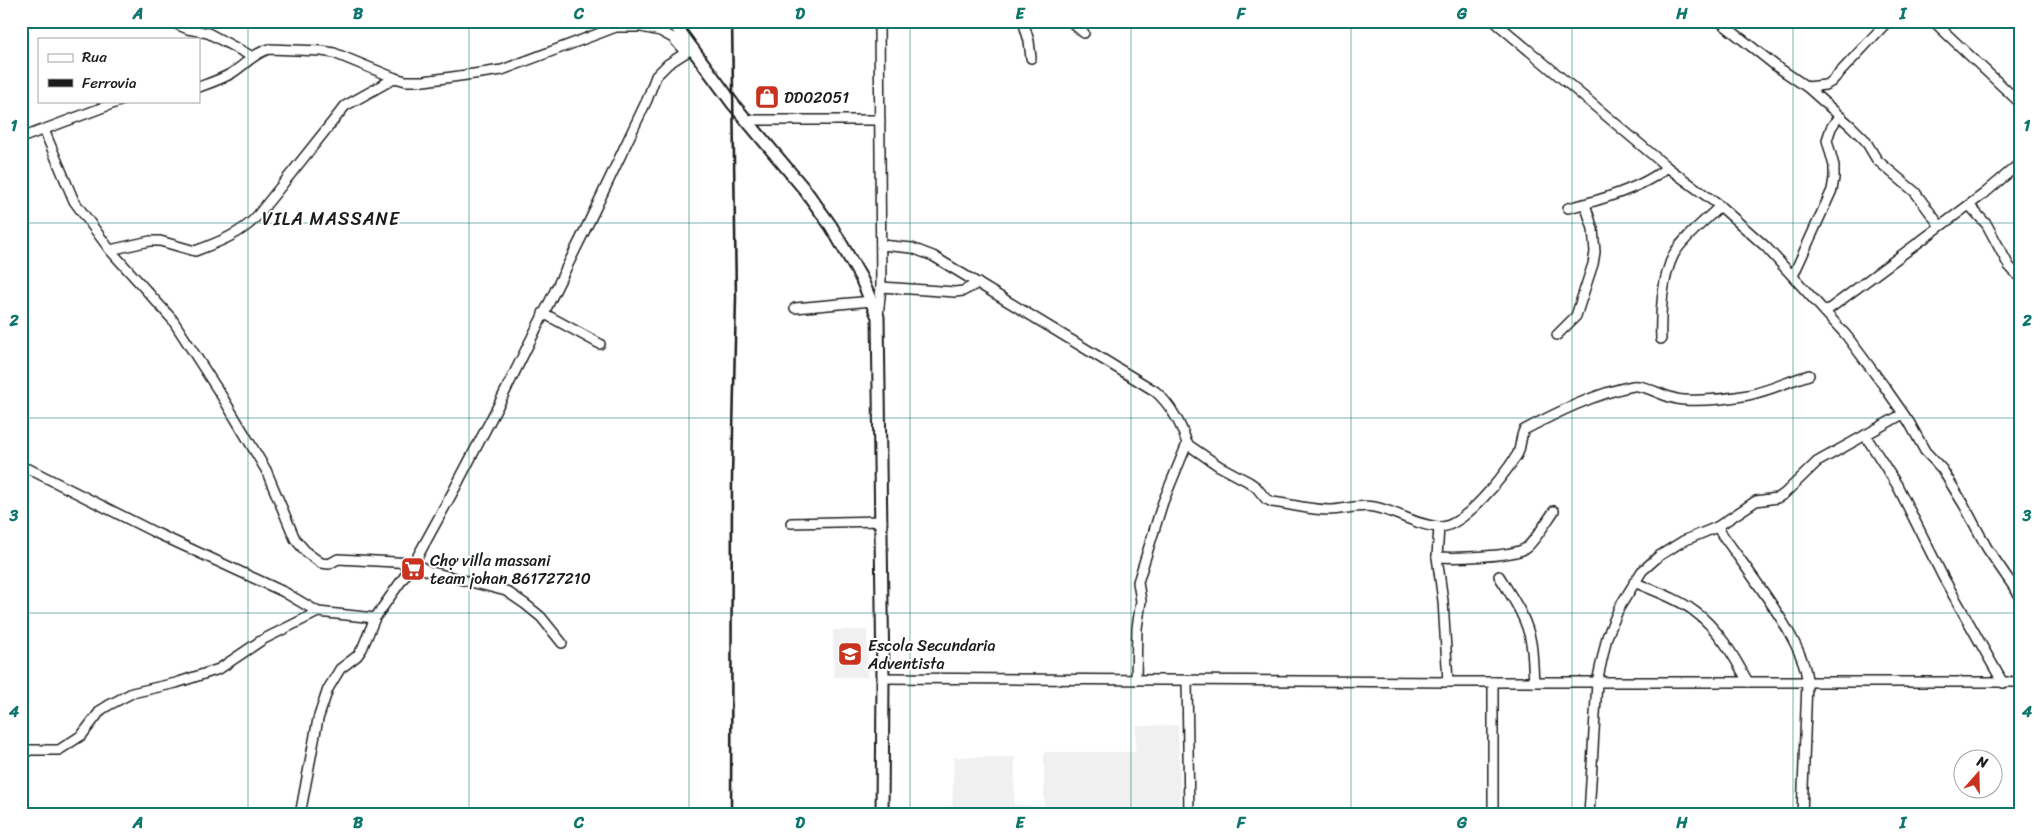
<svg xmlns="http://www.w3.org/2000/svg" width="2041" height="836" viewBox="0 0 2041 836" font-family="Sriracha,sans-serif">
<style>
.built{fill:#f0f0f0}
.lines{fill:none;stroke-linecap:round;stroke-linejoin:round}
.minor-casing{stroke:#1c1c1c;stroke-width:12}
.major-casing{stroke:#1c1c1c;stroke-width:15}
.minor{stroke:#fff;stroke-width:9}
.major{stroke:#fff;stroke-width:11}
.rail{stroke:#1c1c1c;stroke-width:2.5}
.grid{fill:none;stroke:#0f766e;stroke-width:1;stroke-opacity:0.55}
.labels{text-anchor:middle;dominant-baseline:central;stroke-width:4;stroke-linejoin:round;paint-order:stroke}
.poi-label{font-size:16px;fill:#1c1c1c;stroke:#fff;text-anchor:start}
.neighbourhood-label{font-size:18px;letter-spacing:1px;fill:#1c1c1c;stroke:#fff}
.neatline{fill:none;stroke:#0f766e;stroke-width:2}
.grid-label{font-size:16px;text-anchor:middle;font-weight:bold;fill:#0f766e}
</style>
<rect width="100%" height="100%" fill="#fff"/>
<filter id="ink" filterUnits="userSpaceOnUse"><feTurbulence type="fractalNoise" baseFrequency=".02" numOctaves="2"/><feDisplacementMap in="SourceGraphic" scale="10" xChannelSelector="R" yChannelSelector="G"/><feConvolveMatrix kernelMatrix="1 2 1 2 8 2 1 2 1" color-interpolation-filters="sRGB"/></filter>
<g filter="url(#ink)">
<g class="built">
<path d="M833 630H867L868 677H834Z"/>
<path d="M1178 725 1181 815H952L954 757H1015L1014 805 1044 806V752H1135L1136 726Z"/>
</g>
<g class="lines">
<defs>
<g id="minor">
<path d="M169 21 188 29 208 33 253 57"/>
<path d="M1023 21 1029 41 1031 58"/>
<path d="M1070 21 1084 33"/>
<path d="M1494 21 1667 167 1720 206 1766 247 1846 335 1884 386 1909 422 1925 451 1942 469 1964 505 1987 548 2020 596"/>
<path d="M1719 21 1776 66 1807 87 1851 126 1865 140 1877 160 1915 192 1940 226"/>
<path d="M1933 21 2020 103"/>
<path d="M199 87C210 83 222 79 232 73 245 65 254 53 269 49L322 51 334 53 395 78 406 81H424L502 70 616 27H641L660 31 673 38 685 52"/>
<path d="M1807 87 1825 85 1831 82 1888 21"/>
<path d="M748 120H880"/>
<path d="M44 130 74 201 110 250 172 319 223 398 266 470 295 539 307 553 321 563 329 564 338 559 414 563 428 571 506 591 525 604 541 617 562 643"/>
<path d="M21 138 120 101"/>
<path d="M1969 205 1987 225 2009 266 2020 278"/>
<path d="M1568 208C1598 201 1645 187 1667 167"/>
<path d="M881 245 912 248 933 256 1155 391C1170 404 1182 425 1187 444L1163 502 1138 582 1141 601 1137 628 1136 680"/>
<path d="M110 250 150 241H160L195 251C217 243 243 233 258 215L345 106 395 78"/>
<path d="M1793 276 1832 190 1834 178V166L1827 140 1831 128 1839 116"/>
<path d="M881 287 955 292 963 291 978 283"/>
<path d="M795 308 872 301"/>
<path d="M1825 312 1985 193 2020 163"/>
<path d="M543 313 600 344"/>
<path d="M878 316 881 287 879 21"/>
<path d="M1557 335 1576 316 1593 264 1595 252 1593 229 1585 204"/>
<path d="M1661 339C1660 314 1662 277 1674 254 1683 238 1706 220 1720 206"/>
<path d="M1865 435 1897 485 1943 577 2003 683"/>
<path d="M1187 444 1219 466 1249 482 1256 487 1266 499 1272 502C1290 504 1310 510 1329 510 1344 510 1358 504 1374 507 1396 511 1417 526 1440 527 1464 527 1504 475 1517 455 1521 449 1520 438 1524 430 1556 413 1596 393 1633 386 1646 384 1667 400 1684 400 1705 401 1727 399 1748 395 1768 391 1789 381 1809 375"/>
<path d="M29 469 154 532 284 592 318 612 375 618"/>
<path d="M791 523 882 521"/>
<path d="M1439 527 1437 557 1443 601 1448 682"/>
<path d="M1717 527C1740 561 1807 643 1807 682L1802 815"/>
<path d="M1437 557C1454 558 1513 557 1526 548 1534 542 1547 521 1554 511"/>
<path d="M1499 576C1512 597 1527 618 1531 643 1533 655 1533 669 1534 682"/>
<path d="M1634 582C1654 591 1677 598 1694 611 1718 628 1734 656 1748 682"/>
<path d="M883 678 1448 682H2020"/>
<path d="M1187 680 1189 815"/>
<path d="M21 755 30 750H59L82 735 101 710 109 705 132 693 176 683 219 669 262 640 318 612"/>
<path d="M300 815 318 719 328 689 340 669 357 656 362 649 375 618 414 563 455 488 499 404 589 222 647 100 656 76 668 64 693 48"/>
<path d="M1493 815V682"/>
<path d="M1589 815 1597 682 1607 637 1619 608 1642 571 1659 556 1683 541 1717 527 1756 501 1777 498 1784 494 1817 462 1903 414"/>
</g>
<path id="major" d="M672 21 733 104 805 190 831 226 861 278 878 317 883 678 882 815"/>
</defs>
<use href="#minor" class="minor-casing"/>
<use href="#major" class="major-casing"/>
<use href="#minor" class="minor"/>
<use href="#major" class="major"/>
<path class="rail" d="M731 815 732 476 736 297 732 21"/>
</g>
</g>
<path class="grid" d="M248 21V815M469 21V815M689 21V815M910 21V815M1131 21V815M1351 21V815M1572 21V815M1793 21V815M21 223H2020M21 418H2020M21 613H2020"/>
<defs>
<symbol id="shop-square" viewBox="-11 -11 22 22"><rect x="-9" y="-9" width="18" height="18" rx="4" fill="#c8321e" stroke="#fff"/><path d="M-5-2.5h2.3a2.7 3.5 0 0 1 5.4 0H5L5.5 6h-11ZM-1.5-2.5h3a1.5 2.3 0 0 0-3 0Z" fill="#fff"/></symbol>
<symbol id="supermarket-square" viewBox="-11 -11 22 22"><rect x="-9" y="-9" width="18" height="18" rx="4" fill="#c8321e" stroke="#fff"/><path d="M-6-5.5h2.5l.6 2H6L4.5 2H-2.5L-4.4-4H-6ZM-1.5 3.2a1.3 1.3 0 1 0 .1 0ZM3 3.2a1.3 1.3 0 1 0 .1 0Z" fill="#fff"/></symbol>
<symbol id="school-square" viewBox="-11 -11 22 22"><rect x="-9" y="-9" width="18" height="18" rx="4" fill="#c8321e" stroke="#fff"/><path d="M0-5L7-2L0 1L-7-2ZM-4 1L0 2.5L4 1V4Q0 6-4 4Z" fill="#fff"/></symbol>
</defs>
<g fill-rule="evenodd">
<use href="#shop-square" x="753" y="83" width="28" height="28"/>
<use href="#supermarket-square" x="399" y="555" width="28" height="28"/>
<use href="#school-square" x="836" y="640" width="28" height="28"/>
</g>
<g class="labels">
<g class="poi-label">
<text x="784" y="97">DD02051</text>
<text x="430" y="560">Chợ villa massani<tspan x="430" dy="18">team johan 861727210</tspan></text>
<text x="868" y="645">Escola Secundaria<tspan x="868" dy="18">Adventista</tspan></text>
</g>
<g class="neighbourhood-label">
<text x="331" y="219">VILA MASSANE</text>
</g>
</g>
<rect width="2041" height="836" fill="none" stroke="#fff" stroke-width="55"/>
<rect x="38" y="38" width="162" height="65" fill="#ffffff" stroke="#a4a4a4"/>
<rect x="48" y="54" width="25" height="8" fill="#ffffff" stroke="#a4a4a4"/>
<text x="82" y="62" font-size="15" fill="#1c1c1c">Rua</text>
<rect x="48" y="79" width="25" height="8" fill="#1c1c1c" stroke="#a4a4a4"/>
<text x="82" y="88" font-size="15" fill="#1c1c1c">Ferrovia</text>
<g transform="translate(1978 774) rotate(20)"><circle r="24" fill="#ffffff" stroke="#a4a4a4"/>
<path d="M0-4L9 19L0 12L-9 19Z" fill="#c8321e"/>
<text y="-8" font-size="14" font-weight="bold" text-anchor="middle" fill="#1c1c1c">N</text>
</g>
<rect x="28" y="28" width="1986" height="780" class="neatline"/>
<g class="grid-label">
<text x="138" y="19">A</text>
<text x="358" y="19">B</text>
<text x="579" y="19">C</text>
<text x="800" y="19">D</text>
<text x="1020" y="19">E</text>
<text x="1241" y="19">F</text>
<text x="1462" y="19">G</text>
<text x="1682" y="19">H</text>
<text x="1903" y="19">I</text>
<text x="14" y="131">1</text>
<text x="2027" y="131">1</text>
<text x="14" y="326">2</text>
<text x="2027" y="326">2</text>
<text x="14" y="521">3</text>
<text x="2027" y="521">3</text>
<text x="14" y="717">4</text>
<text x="2027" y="717">4</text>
<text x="138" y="828">A</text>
<text x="358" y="828">B</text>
<text x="579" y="828">C</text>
<text x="800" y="828">D</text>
<text x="1020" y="828">E</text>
<text x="1241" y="828">F</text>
<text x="1462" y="828">G</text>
<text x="1682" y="828">H</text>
<text x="1903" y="828">I</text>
</g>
</svg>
